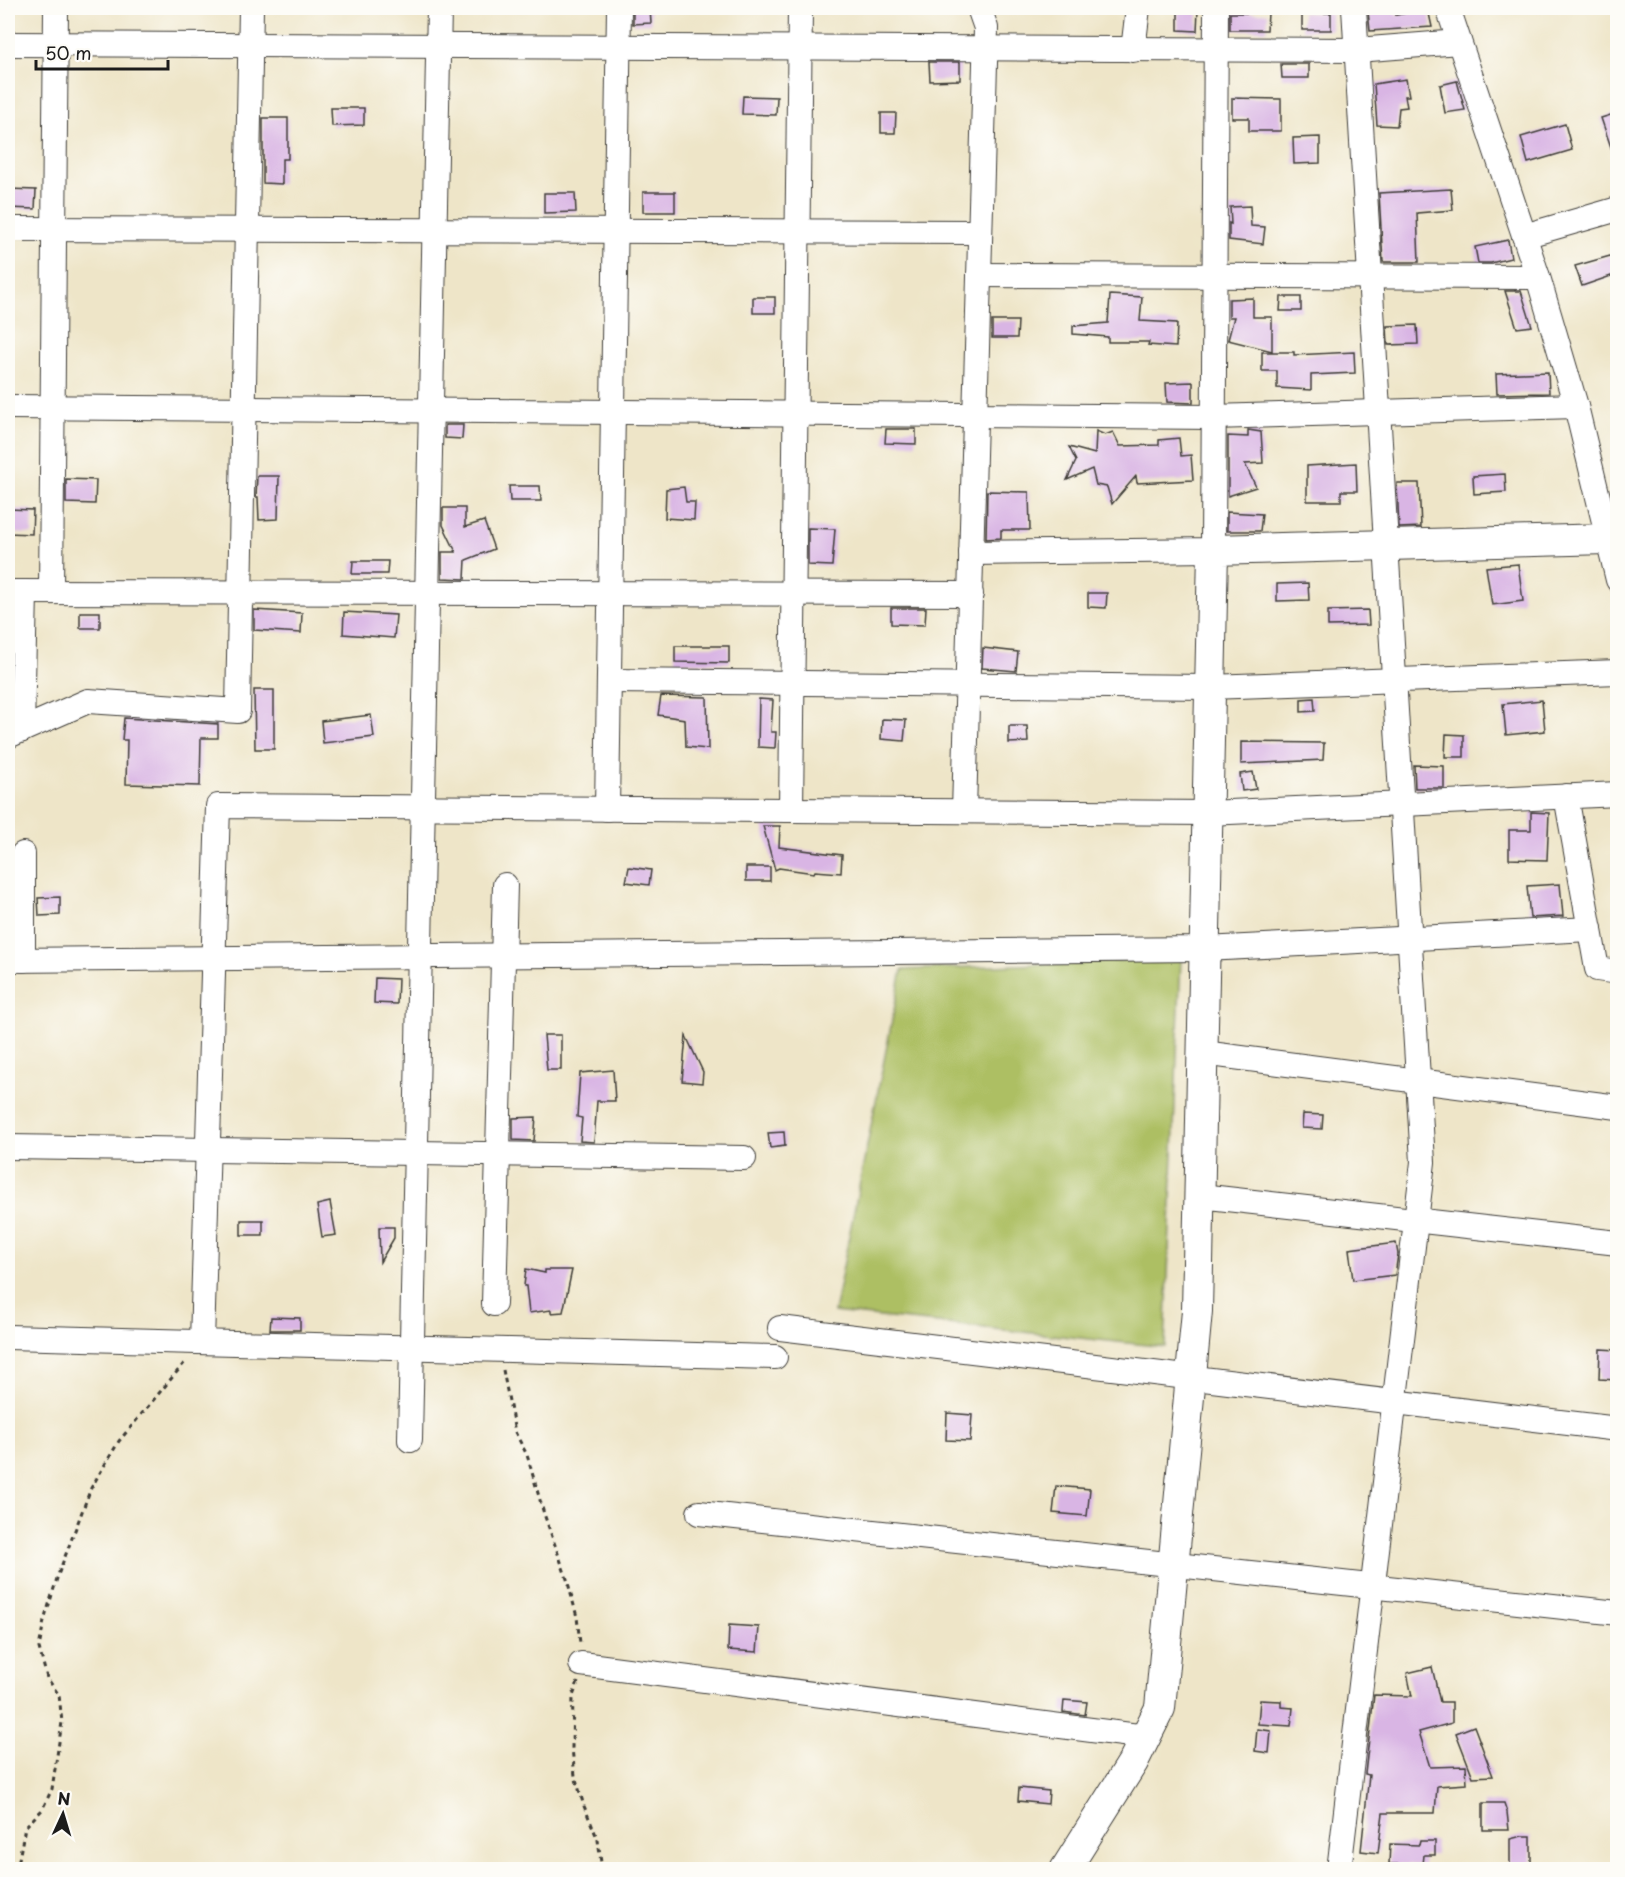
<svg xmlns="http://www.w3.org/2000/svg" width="1625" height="1877" viewBox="0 0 1625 1877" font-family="'Playpen Sans',sans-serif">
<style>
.green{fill:#adbf63;stroke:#646e40;stroke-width:1.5}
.building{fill:#d9b5e4}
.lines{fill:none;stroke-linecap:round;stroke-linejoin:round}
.minor-casing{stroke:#3c3a36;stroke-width:26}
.major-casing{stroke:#3c3a36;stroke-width:32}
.path{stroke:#3c3a36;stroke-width:3;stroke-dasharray:4.5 4.5;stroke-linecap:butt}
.minor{stroke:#fff;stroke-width:24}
.major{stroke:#fff;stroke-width:30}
</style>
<rect width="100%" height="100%" fill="#fdfcf7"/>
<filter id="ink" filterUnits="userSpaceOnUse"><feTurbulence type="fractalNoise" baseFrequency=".0167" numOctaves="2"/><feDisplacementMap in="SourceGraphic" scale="12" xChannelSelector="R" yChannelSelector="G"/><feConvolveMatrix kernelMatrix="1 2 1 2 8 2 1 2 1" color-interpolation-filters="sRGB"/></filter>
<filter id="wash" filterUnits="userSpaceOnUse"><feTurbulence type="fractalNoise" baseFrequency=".008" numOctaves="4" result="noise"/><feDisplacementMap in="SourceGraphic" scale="24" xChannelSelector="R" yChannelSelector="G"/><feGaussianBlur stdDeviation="1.35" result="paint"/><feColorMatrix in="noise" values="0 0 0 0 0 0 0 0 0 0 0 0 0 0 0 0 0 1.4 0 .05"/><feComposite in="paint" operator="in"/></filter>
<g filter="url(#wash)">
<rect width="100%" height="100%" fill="#eee5c8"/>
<path class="green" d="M1181 958 1165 1347 834 1312 902 970Z"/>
<g id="blocks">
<g class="building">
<path d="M633 8H650L651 23 633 24Z"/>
<path d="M1428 9 1432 27 1370 31 1368 11 1396 10V15Z"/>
<path d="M1178 10H1198L1197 31 1178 30Z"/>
<path d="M1230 13H1268L1267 30H1230Z"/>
<rect x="1302" y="13" width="29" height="17"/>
<path d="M929 62H960V80L930 81Z"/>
<path d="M1281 64H1309V78H1282Z"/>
<path d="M1406 79 1409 96H1405L1407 107 1399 108 1397 126 1377 125 1374 84Z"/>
<path d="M1457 81 1465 110 1445 113 1440 85Z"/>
<path d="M743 96 777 97 776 115 742 114Z"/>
<path d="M1232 98 1281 99V131H1249V118H1232Z"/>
<path d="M331 108H364V125L332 126Z"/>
<path d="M881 113H896L895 133H881Z"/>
<path d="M1617 113V158L1615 159 1601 118Z"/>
<path d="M263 118H288V159H282V184L263 183Z"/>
<path d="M1565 124 1572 150 1528 163 1521 137Z"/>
<path d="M1320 137V163L1294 164 1293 138Z"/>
<path d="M8 189 36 190 35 209 8 208Z"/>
<path d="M1451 189 1453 210 1417 213 1419 262H1383L1379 193Z"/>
<rect x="643" y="192" width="32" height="20"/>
<path d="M544 193H575L576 212 544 213Z"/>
<path d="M1250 206 1251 226 1265 227 1263 244 1229 240V223L1231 224 1230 207Z"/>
<path d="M1508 240 1511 258 1491 263H1478L1475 247Z"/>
<path d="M1617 254V274L1582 286 1575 266Z"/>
<path d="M1505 291H1521L1532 326 1517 328Z"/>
<path d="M1110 295 1142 297 1140 321 1177 323 1176 347 1148 345 1149 342H1108V337L1073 334V326L1108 323Z"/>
<rect x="753" y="297" width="22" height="16"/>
<path d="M1281 297H1301V311H1280Z"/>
<path d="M1253 298V317H1272V351L1228 340 1234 317H1229V299Z"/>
<path d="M992 321H1018L1017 338H992Z"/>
<path d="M1417 325 1418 344 1388 345 1387 326Z"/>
<path d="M1262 352H1294V355L1354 352 1355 373 1311 375V390L1277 388V371H1262Z"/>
<path d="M1548 372 1549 393 1497 394 1496 374Z"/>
<path d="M1193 382V403L1167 402 1166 383Z"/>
<path d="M445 425H463L462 439 445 438Z"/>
<path d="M886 429H916V444L885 443Z"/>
<path d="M1248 430 1261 432 1263 463 1245 464 1256 487 1228 496V436L1248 437Z"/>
<path d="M1096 431 1105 435 1113 432 1120 446 1159 445V440L1179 438 1181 456 1191 455 1193 480 1137 483 1136 476 1112 504 1107 487 1096 485 1092 469 1067 480 1076 461 1069 447 1095 454Z"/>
<path d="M1356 463 1357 491H1341V501H1307V466Z"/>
<path d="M1505 474 1506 492 1474 494 1473 476Z"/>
<path d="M257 476H279L278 519 259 520 258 497H256Z"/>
<path d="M66 479 96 480 95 504 66 503Z"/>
<path d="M1397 483H1419L1421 527 1399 528Z"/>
<path d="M509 486H540L541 501H510Z"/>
<path d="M684 487 686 502H695L694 520 665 518 666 489Z"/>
<path d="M987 491 1029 492 1030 530H1001V538L986 539Z"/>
<path d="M443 508H465V527L484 521 494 549 466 560 465 579 442 578V552H456L443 525Z"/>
<path d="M8 509 33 510 32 534 8 533Z"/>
<path d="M1227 512 1262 514 1260 531H1227Z"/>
<path d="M808 528 835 529 832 566 808 565Z"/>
<path d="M353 561H388L387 574H352Z"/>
<path d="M1518 564 1523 601 1492 605 1486 567Z"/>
<path d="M1308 583 1309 600 1277 601V584Z"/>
<path d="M1088 593H1107L1106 608 1088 607Z"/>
<path d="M891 608H926L925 625 891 624Z"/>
<path d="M254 610 302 613 301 633 254 630Z"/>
<path d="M1368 610 1369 625 1328 626V611Z"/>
<rect x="80" y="612" width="20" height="16"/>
<path d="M344 612 396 615 394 638 343 634Z"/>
<path d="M675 646H729V663L675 662Z"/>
<path d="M983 648 1018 652 1016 671 982 668Z"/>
<path d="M254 690H274V749H255Z"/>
<path d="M661 696 707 697 708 749 686 747 685 719 658 715Z"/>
<path d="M1314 698 1315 711 1301 712V699Z"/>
<path d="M759 699 773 700 771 732H776L775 748 758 747Z"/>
<path d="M1542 700 1545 731 1506 735 1503 704Z"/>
<path d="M371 715 374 737 323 743 321 721Z"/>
<path d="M124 718 218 724V738H201L200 786 126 784 127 740H122Z"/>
<path d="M882 719 906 720 904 741 881 739Z"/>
<path d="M1009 726H1027L1028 742 1009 743Z"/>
<path d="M1446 734 1464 735V757H1445Z"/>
<path d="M1241 742 1324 743 1323 760 1241 764Z"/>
<path d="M1414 765 1444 766V788H1415Z"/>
<path d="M1253 772 1256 789 1242 791 1240 774Z"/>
<path d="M1531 812 1549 813 1547 860 1509 859V830H1531Z"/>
<path d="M763 826H780L779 847 842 855 841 873 815 871 814 873 779 868 775 870Z"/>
<path d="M629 867 651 870 649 885 626 882Z"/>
<rect x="746" y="867" width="24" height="14"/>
<path d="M1560 884 1563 916 1530 918 1527 886Z"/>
<path d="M60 897V915L39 916 38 898Z"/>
<path d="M375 978 398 979 397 1004 374 1003Z"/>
<path d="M544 1035H561V1070H547Z"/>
<path d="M686 1036 703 1072 702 1083 682 1081Z"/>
<path d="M613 1070 615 1101H597L594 1142 580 1141 582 1118 577 1117 580 1073Z"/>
<path d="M1303 1114 1323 1115 1322 1129 1302 1128Z"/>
<path d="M536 1117 534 1141 513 1140V1118Z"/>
<path d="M784 1132 785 1146 770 1148 768 1133Z"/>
<path d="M330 1202 336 1235 322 1237 317 1205Z"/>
<rect x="241" y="1220" width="22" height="15"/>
<path d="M379 1227H394V1238L380 1262Z"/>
<path d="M1396 1243 1398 1254 1395 1275 1353 1280 1349 1249Z"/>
<path d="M526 1269 545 1273V1270H572L563 1312 551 1313V1310L529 1313 526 1286H524Z"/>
<path d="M271 1317 300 1318V1330H270Z"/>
<path d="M1600 1349 1617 1350V1380L1599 1379Z"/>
<path d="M947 1413 972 1415 970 1441 946 1440Z"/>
<path d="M1056 1486 1090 1489 1087 1516 1053 1513Z"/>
<path d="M729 1625 759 1627 757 1652 728 1650Z"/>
<path d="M1432 1667 1440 1702H1452V1723L1419 1732 1430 1767 1466 1766 1467 1784 1437 1786 1435 1813H1383L1378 1853 1361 1851 1369 1775 1365 1774 1374 1695 1412 1696 1407 1673Z"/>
<path d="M1064 1700 1087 1702 1085 1715 1063 1712Z"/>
<path d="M1260 1700 1281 1701V1707L1293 1708 1291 1726 1258 1724Z"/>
<path d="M1474 1726 1493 1776 1473 1777 1456 1733Z"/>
<path d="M1257 1729 1271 1731 1269 1753 1255 1751Z"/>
<path d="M1019 1788 1049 1791 1048 1804 1018 1801Z"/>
<path d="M1483 1803H1504L1507 1812 1509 1830H1483Z"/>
<path d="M1522 1836H1531V1867L1510 1866V1839Z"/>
<path d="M1420 1841H1435V1855H1424L1423 1865 1389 1864 1390 1844 1419 1845Z"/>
</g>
</g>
</g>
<g filter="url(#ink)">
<use href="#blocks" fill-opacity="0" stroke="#3c3a36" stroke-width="1.5"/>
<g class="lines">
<defs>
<g id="minor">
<path d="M1448 8 1538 277 1576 406 1618 580"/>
<path d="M8 44 1357 50 1459 42"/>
<path d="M1133 50 1138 8"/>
<path d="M8 229 980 232"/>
<path d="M1524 236 1618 209"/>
<path d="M979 275 1538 277"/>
<path d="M8 407 1214 417 1576 406"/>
<path d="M971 553 1213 550 1216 8"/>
<path d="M8 592 971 594"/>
<path d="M51 592 56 8"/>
<path d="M609 681 1210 687 1618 672"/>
<path d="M22 730 25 592"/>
<path d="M8 736 88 701 238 711 251 8"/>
<path d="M1566 796 1597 969 1618 972"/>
<path d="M607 809 619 8"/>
<path d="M791 810 800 8"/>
<path d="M964 811 986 28 979 8"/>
<path d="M23 854V960"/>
<path d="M8 960 1205 949 1590 929"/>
<path d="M1203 1053 1618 1107"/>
<path d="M8 1147 744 1158"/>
<path d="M1200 1196 1618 1243"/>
<path d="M494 1304 505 885"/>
<path d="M780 1328 1618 1429"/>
<path d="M8 1337 775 1357"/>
<path d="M202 1342 218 806 1208 813 1618 794"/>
<path d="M410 1440 439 8"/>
<path d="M699 1513 1618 1613"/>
<path d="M581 1664 1146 1737"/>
<path d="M1339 1870 1423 1162 1354 8"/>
</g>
<path id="major" d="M1065 1870 1133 1762 1160 1708 1197 1311 1213 550 1607 539 1618 537"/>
</defs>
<use href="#minor" class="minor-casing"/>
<use href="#major" class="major-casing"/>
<g class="path">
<path d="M503 1370 515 1432 527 1455 544 1514 567 1579 577 1617 580 1643"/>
<path d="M578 1682 573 1696 572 1748 575 1776 584 1806 598 1840 602 1870"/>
<path d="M17 1870 25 1827 42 1810 52 1789 62 1722 59 1695 47 1678 39 1648 44 1621 58 1575 91 1488 119 1441 186 1361"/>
</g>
<use href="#minor" class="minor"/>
<use href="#major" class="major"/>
</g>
</g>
<rect width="1625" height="1877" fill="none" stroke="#fdfcf7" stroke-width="30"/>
<g transform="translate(63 1814) rotate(4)" stroke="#fdfcf7" stroke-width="4.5" paint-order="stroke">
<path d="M0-4.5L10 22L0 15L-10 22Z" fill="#1c1c1c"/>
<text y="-9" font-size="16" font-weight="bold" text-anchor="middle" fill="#1c1c1c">N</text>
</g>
<path d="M36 60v9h132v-9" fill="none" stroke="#1c1c1c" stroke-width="3"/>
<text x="45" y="60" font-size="18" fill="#1c1c1c" stroke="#fdfcf7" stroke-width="4.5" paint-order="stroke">50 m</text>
</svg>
